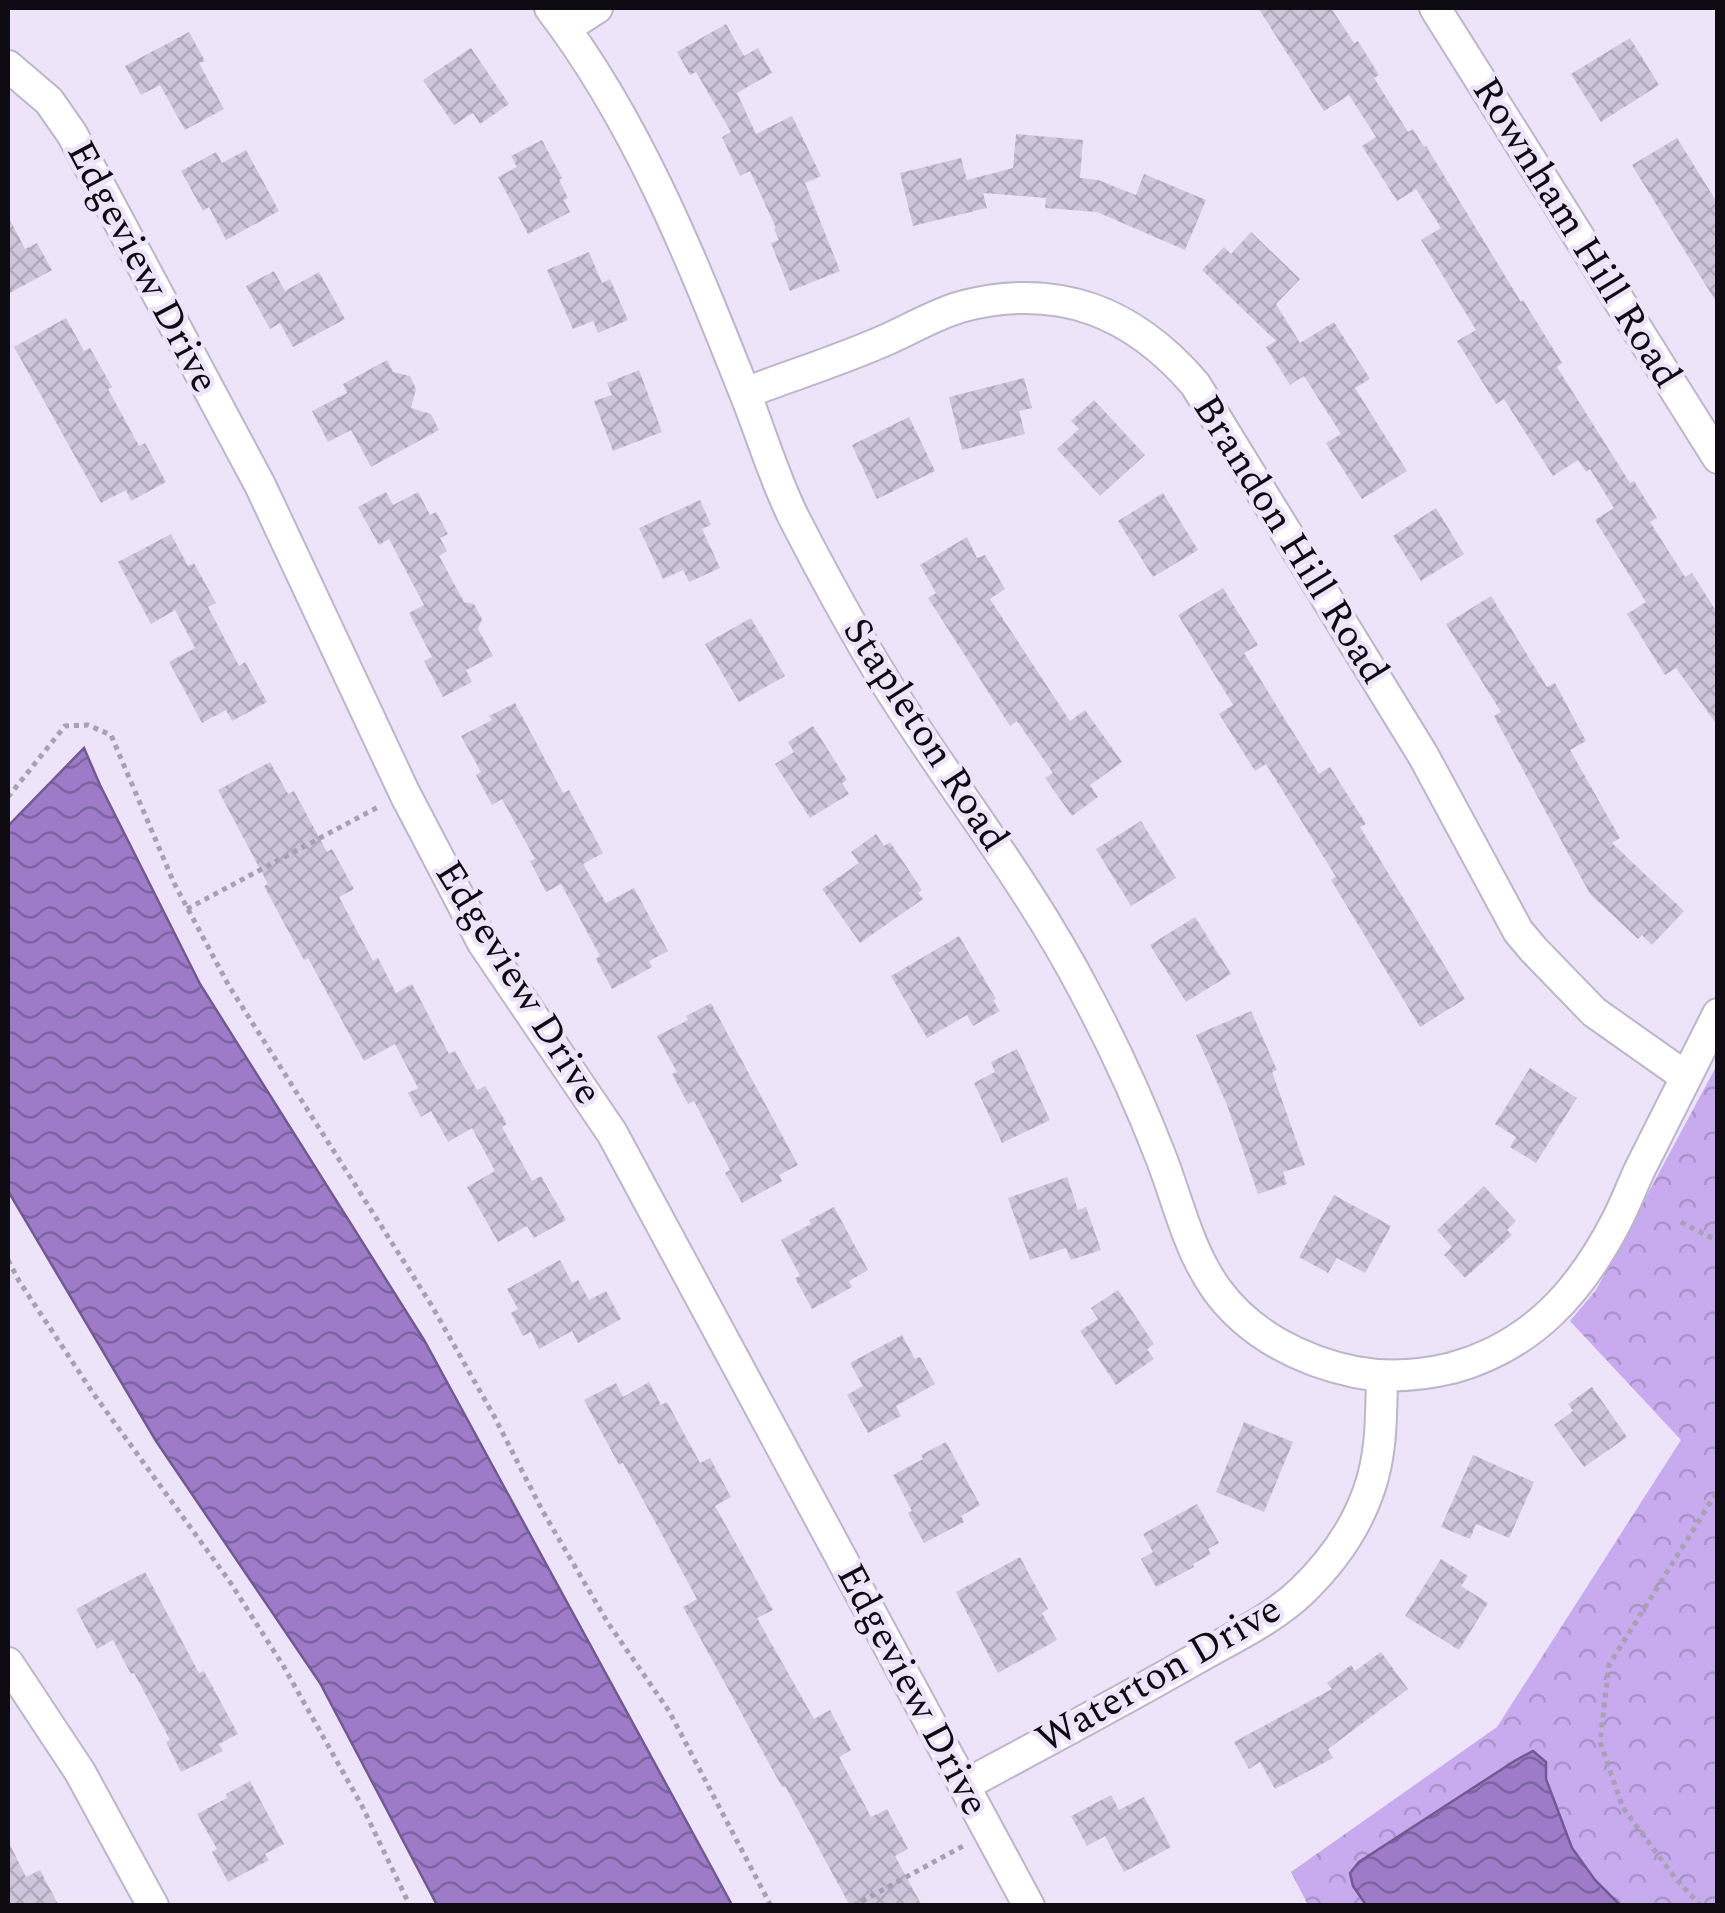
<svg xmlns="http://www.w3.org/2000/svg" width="1725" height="1913" viewBox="0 0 1725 1913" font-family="Spectral,serif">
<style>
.park{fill:url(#park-crowns)}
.water{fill:url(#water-waves);stroke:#725992;stroke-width:2.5}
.building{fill:url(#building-cross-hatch)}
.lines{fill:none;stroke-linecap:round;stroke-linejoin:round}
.street-casing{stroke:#bdb5c9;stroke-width:34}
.path{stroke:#a8a1b3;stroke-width:5;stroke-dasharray:5 5;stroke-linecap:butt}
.street{stroke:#fff;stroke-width:30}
.labels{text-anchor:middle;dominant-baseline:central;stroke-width:9;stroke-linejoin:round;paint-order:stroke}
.street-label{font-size:40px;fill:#0e0b12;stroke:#ede4fa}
</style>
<defs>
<pattern id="park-crowns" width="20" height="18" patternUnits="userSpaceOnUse" patternTransform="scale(2.5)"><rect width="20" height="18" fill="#c7abee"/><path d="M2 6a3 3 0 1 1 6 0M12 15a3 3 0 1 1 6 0" fill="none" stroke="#aa92cb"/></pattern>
<pattern id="water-waves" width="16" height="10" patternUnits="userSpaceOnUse" patternTransform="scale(2.5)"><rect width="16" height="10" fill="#9d7bc9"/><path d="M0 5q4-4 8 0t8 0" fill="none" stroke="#7e63a2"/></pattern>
<pattern id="building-cross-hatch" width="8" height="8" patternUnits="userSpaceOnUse" patternTransform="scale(2.5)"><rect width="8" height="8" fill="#cec6db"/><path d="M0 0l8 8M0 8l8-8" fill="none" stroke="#b0a9bb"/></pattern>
</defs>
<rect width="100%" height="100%" fill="#ede4fa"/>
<path class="park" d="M1717 1065V1905H1308L1291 1872 1497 1727 1681 1440 1570 1321 1596 1290Z"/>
<g class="water">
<path d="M84 748 100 785 200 984 424 1340 732 1905H437L320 1683 156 1441 8 1191V826Z"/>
<path d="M1533 1751 1546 1762V1779L1572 1848 1595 1880 1620 1905H1366L1353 1886 1350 1873 1359 1862 1516 1760Z"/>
</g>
<g class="building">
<path d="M1258 8H1331L1354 43 1358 41 1379 75 1374 78 1408 132 1413 129 1424 147 1426 146 1521 302 1523 300 1562 363 1557 367 1630 483 1634 481 1657 518 1650 522 1685 577 1692 573 1718 614V726L1676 668 1665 675 1627 614 1646 602 1595 520 1614 508 1590 469 1586 472 1578 460 1553 476 1504 399 1496 404 1457 341 1476 330 1421 240 1441 228 1416 189 1397 201 1362 146 1376 137 1349 95 1324 111Z"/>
<path d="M726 24 744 56 758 48 772 73 737 93 756 134 792 116 821 176 805 183 840 271 790 291 771 243 779 240 774 229 776 228 750 171 740 176 722 137 731 132 696 72 690 75 677 52Z"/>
<path d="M189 32 205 61 199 63 224 109 185 130 160 85 141 95 125 66Z"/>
<path d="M1630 38 1659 85 1601 122 1571 74Z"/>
<path d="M471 48 509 104 480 124 473 113 454 125 423 80Z"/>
<path d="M1016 134 1083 140 1080 178 1098 180 1136 195 1144 174 1206 200 1185 250 1097 212 1045 208 1046 198 983 193 987 208 913 226 900 173 961 158 967 180 1013 168Z"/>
<path d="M1677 138 1718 204V305L1632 165Z"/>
<path d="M542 140 562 178 559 180 568 198 564 200 570 212 528 234 498 177 517 167 511 156Z"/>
<path d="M246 150 279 211 226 240 209 207 203 211 181 171 216 152 222 163Z"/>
<path d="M8 216 25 249 37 243 52 270 8 294Z"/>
<path d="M1251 232 1300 279 1276 304 1300 343 1334 322 1370 379 1355 388 1407 471 1362 499 1326 443 1341 434 1304 376 1290 385 1266 347 1276 341 1202 270 1224 247 1231 254Z"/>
<path d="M589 252 602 283 610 279 628 320 598 333 593 321 573 329 547 270Z"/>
<path d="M274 271 285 291 319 272 345 319 293 347 280 323 270 329 246 286Z"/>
<path d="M66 318 84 351 90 348 112 387 108 389 139 446 145 443 166 482 131 501 126 490 101 503 14 347Z"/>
<path d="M387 360 393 372 410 376 416 389 411 408 431 414 439 430 371 467 351 430 328 442 312 411 347 393 343 384Z"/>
<path d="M639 370 662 432 613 451 594 401 612 395 607 383Z"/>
<path d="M1024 378 1032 408 1019 411 1025 434 962 450 949 397Z"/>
<path d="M1094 400 1145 455 1100 496 1057 449 1079 429 1071 421Z"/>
<path d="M909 417 935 471 877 499 852 445Z"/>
<path d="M386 492 393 505 418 492 430 515 436 512 448 534 440 538 447 551 439 556 464 602 474 604 482 619 478 629 493 656 466 670 472 682 443 697 424 661 432 657 409 613 424 605 389 539 379 545 358 507Z"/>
<path d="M1163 493 1198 550 1153 577 1118 521Z"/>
<path d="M700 500 711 525 702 529 720 568 689 582 683 570 663 579 639 528Z"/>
<path d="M1436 508 1464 554 1421 581 1393 536Z"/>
<path d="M171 534 188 566 194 563 216 603 208 607 239 666 245 662 267 702 232 721 226 710 202 723 169 662 195 648 175 610 151 624 118 562Z"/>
<path d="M967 537 977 558 985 555 1005 589 990 599 1070 721 1085 710 1122 762 1090 785 1098 797 1072 816 1045 778 1053 773 1017 721 1010 726 928 598 936 593 920 565Z"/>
<path d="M1223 588 1258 645 1244 653 1319 774 1330 767 1366 824 1360 827 1465 999 1420 1027 1331 880 1336 877 1266 764 1255 771 1219 714 1233 705 1178 615Z"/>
<path d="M1491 596 1547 687 1555 683 1586 741 1570 750 1620 838 1612 843 1684 911 1652 945 1642 935 1638 939 1590 894 1494 716 1501 712 1446 624Z"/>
<path d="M751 618 785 676 739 702 705 644Z"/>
<path d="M515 703 563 793 569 790 603 853 583 864 606 903 634 888 668 951 649 961 652 967 612 989 596 959 600 956 561 884 546 892 530 861 535 859 502 799 492 805 476 775 481 772 461 736 492 720 489 716Z"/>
<path d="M813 726 847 780 842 783 849 794 810 818 775 764 794 752 788 742Z"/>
<path d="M270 762 288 794 294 791 327 852 332 849 354 889 339 897 373 961 378 958 396 993 412 984 449 1054 455 1051 477 1090 485 1086 507 1124 502 1127 532 1181 541 1176 566 1220 534 1238 527 1226 498 1242 467 1187 495 1171 472 1128 448 1142 431 1111 421 1117 408 1093 418 1088 395 1044 364 1061 308 958 304 960 264 886 268 884 218 790Z"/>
<path d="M1141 821 1176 878 1131 906 1096 849Z"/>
<path d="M876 834 884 846 890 842 922 890 918 893 923 899 860 943 822 889 859 863 851 852Z"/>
<path d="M1195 917 1231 974 1186 1002 1150 945Z"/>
<path d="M959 936 996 999 993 1000 1000 1011 973 1026 967 1015 927 1038 891 976Z"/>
<path d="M711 1003 798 1165 779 1175 782 1181 742 1203 725 1173 730 1170 694 1101 688 1104 672 1074 677 1072 657 1036 688 1020 686 1016Z"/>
<path d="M1251 1011 1277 1070 1272 1072 1305 1165 1283 1172 1287 1184 1258 1194 1227 1105 1196 1035Z"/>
<path d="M1017 1049 1050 1120 1002 1143 974 1083 995 1072 991 1062Z"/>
<path d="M1530 1068 1577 1098 1536 1163 1510 1147 1516 1137 1495 1124Z"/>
<path d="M1067 1177 1078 1210 1086 1207 1101 1250 1071 1260 1066 1248 1030 1260 1008 1198Z"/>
<path d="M1484 1186 1516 1221 1507 1230 1512 1235 1465 1278 1444 1255 1452 1247 1437 1230Z"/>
<path d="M1334 1195 1391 1226 1365 1273 1337 1258 1328 1273 1299 1257Z"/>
<path d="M834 1207 868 1270 849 1281 852 1287 812 1309 795 1278 800 1276 781 1240 811 1224 809 1220Z"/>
<path d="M560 1260 572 1283 578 1280 589 1300 606 1291 621 1319 578 1343 572 1331 539 1349 531 1332 523 1336 511 1313 518 1309 507 1289Z"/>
<path d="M1118 1290 1154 1344 1147 1349 1154 1359 1116 1385 1080 1331 1098 1319 1091 1308Z"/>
<path d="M902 1335 915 1359 920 1357 935 1384 896 1406 901 1416 868 1433 847 1395 863 1386 850 1363Z"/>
<path d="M649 1382 661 1405 667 1402 700 1463 710 1458 731 1497 715 1506 773 1610 757 1618 814 1719 830 1710 851 1750 839 1757 871 1817 887 1809 908 1849 895 1856 922 1906H850L785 1786 782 1787 683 1607 697 1599 623 1463 619 1465 584 1400 616 1383 623 1397Z"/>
<path d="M1592 1387 1627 1437 1584 1467 1554 1425 1573 1411 1568 1404Z"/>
<path d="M1244 1422 1293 1442 1264 1512 1216 1492Z"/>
<path d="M946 1442 980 1505 961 1516 964 1522 924 1543 908 1513 912 1511 893 1475 923 1459 921 1455Z"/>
<path d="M1473 1455 1534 1482 1509 1538 1476 1524 1470 1539 1441 1527Z"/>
<path d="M1197 1504 1219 1543 1208 1549 1211 1554 1193 1564 1194 1567 1156 1587 1141 1559 1153 1552 1143 1534Z"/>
<path d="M1020 1557 1048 1609 1042 1613 1057 1640 998 1673 956 1592Z"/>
<path d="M1441 1559 1468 1576 1461 1586 1488 1603 1459 1650 1405 1616Z"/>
<path d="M145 1572 199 1673 204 1671 238 1734 219 1744 223 1751 181 1772 166 1742 170 1740 134 1673 131 1674 113 1640 97 1649 76 1609Z"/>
<path d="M1381 1652 1408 1689 1328 1749 1333 1758 1275 1789 1260 1762 1249 1769 1234 1742 1332 1689 1327 1683 1351 1665 1355 1671Z"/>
<path d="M250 1781 284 1844 265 1854 269 1860 228 1882 212 1852 217 1849 197 1814 227 1798 226 1794Z"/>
<path d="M1111 1795 1119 1810 1144 1797 1171 1847 1124 1872 1105 1836 1087 1846 1071 1816Z"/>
<path d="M8 1841 26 1877 40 1870 59 1906H8Z"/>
</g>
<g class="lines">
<defs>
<g id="street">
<path d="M550 8C636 120 690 255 742 386 760 429 773 476 794 518 827 582 862 647 902 708 963 802 1033 892 1085 992 1114 1046 1140 1103 1162 1160 1179 1205 1189 1251 1217 1290 1250 1335 1302 1361 1355 1372 1387 1378 1419 1376 1452 1368 1532 1346 1580 1292 1617 1220 1627 1201 1634 1180 1644 1161 1669 1112 1693 1063 1718 1014"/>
<path d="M1435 8 1718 458"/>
<path d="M566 28 597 8"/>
<path d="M8 66 49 101 72 134 260 485 405 794 483 943 612 1133 1029 1906"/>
<path d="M745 393C792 375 841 360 888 339 913 328 937 313 964 306 1059 282 1133 312 1195 384L1423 755 1518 931 1533 949 1594 1012 1686 1077"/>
<path d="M8 1663 80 1772 153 1906"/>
<path d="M965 1785C1043 1743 1122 1701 1199 1657 1234 1637 1273 1619 1302 1591 1331 1563 1356 1528 1369 1490 1382 1453 1381 1416 1382 1377"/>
</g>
</defs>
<use href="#street" class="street-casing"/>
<g class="path">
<path d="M8 797 65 726 88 725 111 735 174 883 229 986 432 1306 494 1416 542 1510 608 1623 669 1711 771 1906"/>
<path d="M187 909 380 806"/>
<path d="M1681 1222 1718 1241"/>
<path d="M8 1260 19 1281 93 1393 230 1582 284 1667 362 1806 410 1906"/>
<path d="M853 1906 963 1846"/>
<path d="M1701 1906 1676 1879 1623 1808 1600 1742 1609 1665 1718 1490"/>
</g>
<use href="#street" class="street"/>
</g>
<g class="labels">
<g class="street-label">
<text transform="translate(1576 233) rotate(58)">Rownham Hill Road</text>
<text transform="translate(142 267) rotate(62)">Edgeview Drive</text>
<text transform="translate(1290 540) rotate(58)">Brandon Hill Road</text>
<text transform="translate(925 735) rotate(57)">Stapleton Road</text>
<text transform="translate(518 983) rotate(58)">Edgeview Drive</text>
<text transform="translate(1159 1675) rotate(-30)">Waterton Drive</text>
<text transform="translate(912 1690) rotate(62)">Edgeview Drive</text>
</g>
</g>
<rect width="1725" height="1913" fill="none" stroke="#0e0b12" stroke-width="20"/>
</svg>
